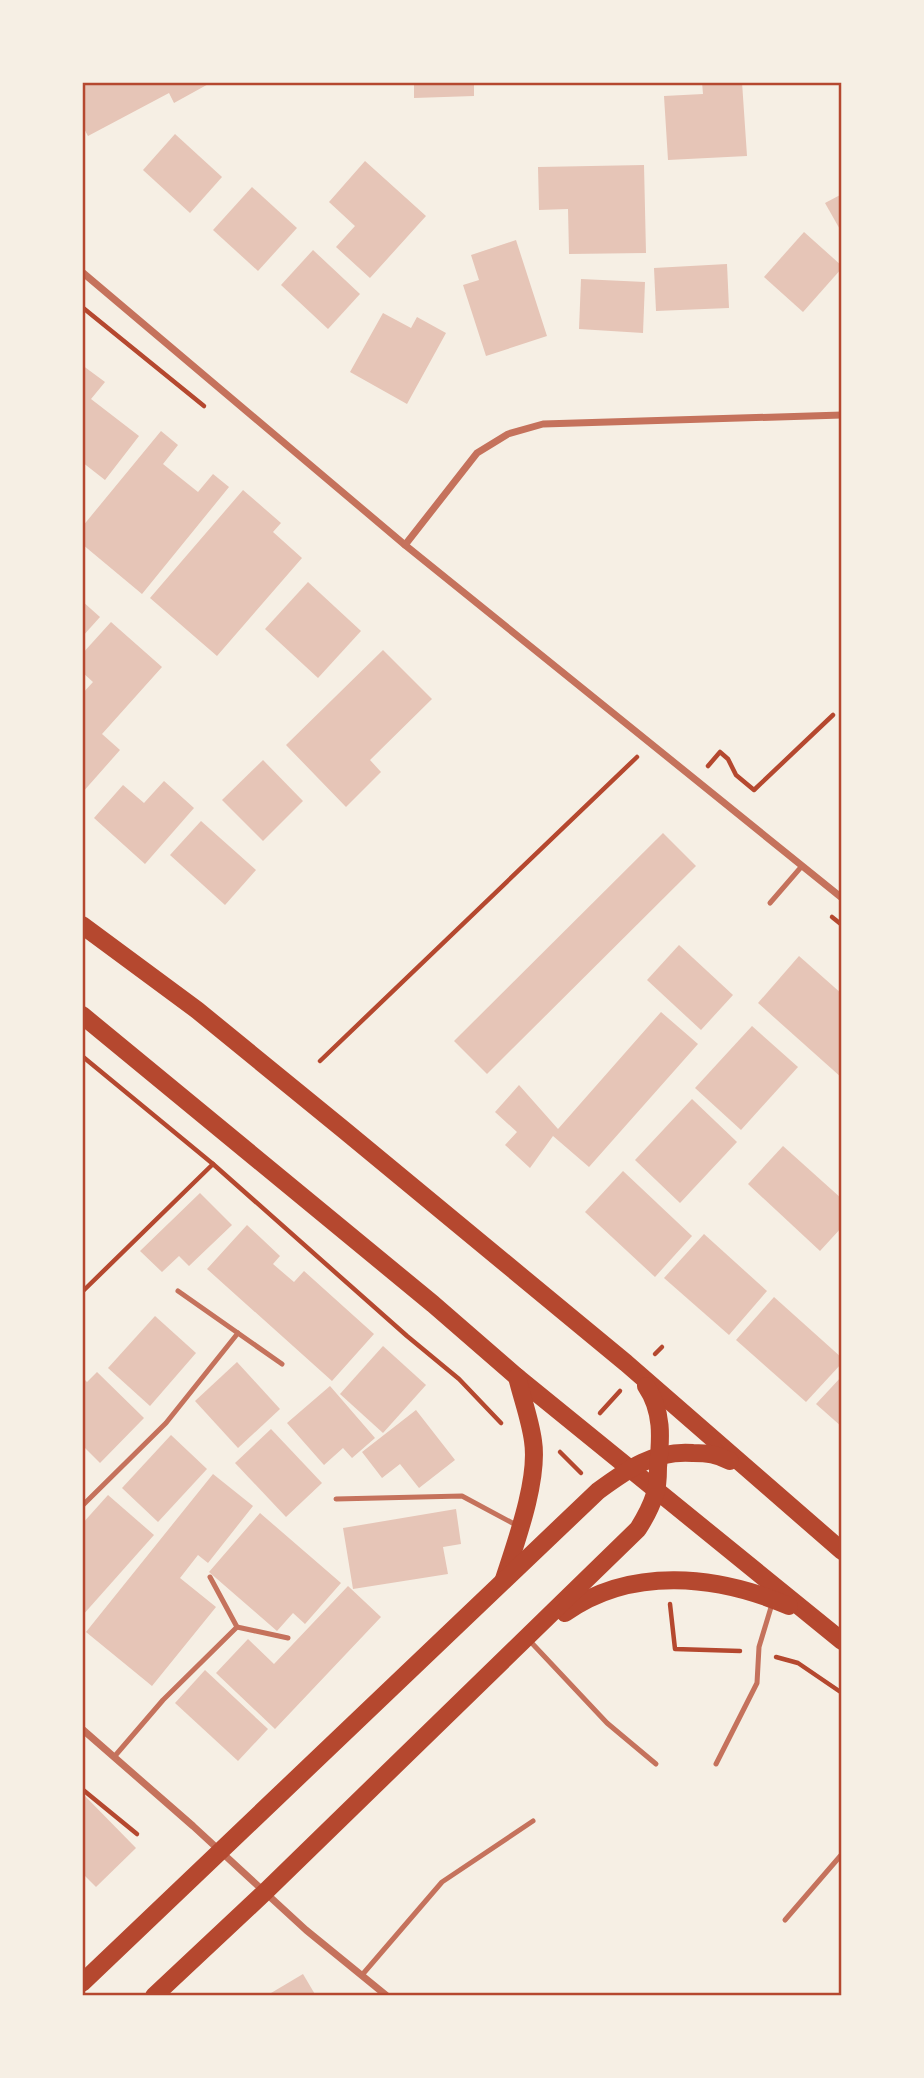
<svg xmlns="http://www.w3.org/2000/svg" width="924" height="2078" viewBox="0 0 924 2078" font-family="'Sofia Sans Condensed',sans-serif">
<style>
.building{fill:#e6c5b7}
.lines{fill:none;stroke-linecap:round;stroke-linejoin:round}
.path{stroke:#b5482f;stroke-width:4.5}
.service{stroke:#c5725c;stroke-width:5}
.minor{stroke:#c5725c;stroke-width:7}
.primary{stroke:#b5482f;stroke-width:18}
.neatline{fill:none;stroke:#b5482f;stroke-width:2.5}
</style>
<rect width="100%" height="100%" fill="#f6efe4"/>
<g class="building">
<path d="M82 82H212L174 103 169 93 88 136 82 125Z"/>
<path d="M414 82H474V96L414 98Z"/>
<path d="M702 82H742L747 156 668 160 664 96 703 94Z"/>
<path d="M175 134 222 177 190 213 143 170Z"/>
<path d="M365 161 426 216 370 278 336 247 355 226 329 202Z"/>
<path d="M644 165 646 253 569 254 568 209 539 210 538 167Z"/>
<path d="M252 187 297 228 258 271 213 230Z"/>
<path d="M842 194V233L825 203Z"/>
<path d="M804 232 842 266V268L803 312 764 277Z"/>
<path d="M516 240 547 336 486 356 463 285 479 280 471 255Z"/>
<path d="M313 250 360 294 328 329 281 285Z"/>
<path d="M727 264 729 308 656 311 654 268Z"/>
<path d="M581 279 645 282 643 333 579 329Z"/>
<path d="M383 313 411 328 417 317 446 333 407 404 350 372Z"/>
<path d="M82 365 105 382 91 399 139 436 105 480 82 462Z"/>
<path d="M161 431 178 445 163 464 198 492 213 474 229 487 142 594 82 544V527Z"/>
<path d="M243 490 281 523 273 532 302 558 217 656 150 598Z"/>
<path d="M308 582 361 631 318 678 265 629Z"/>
<path d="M82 601 100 617 82 637Z"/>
<path d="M111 622 162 667 102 734 120 750 82 793V694L93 682 82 672V654Z"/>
<path d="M383 650 432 699 370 760 381 772 346 807 286 745Z"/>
<path d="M263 760 303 801 263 841 222 800Z"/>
<path d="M164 781 194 808 145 864 94 818 123 785 144 803Z"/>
<path d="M201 821 256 870 225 905 170 855Z"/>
<path d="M663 833 696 866 487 1074 454 1041Z"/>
<path d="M679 945 733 995 701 1030 647 980Z"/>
<path d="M799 956 842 994V1078L758 1003Z"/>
<path d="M661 1012 698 1044 589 1167 553 1136 530 1168 505 1145 517 1132 495 1112 519 1085 558 1129Z"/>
<path d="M752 1026 798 1067 741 1130 695 1088Z"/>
<path d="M692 1099 737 1142 680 1203 635 1160Z"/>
<path d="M783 1146 842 1199V1227L820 1251 748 1184Z"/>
<path d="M623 1171 692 1236 655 1277 585 1212Z"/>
<path d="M200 1193 232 1225 189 1266 179 1256 162 1272 140 1251Z"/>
<path d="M247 1225 280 1256 273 1264 294 1282 304 1271 374 1334 332 1381 207 1269Z"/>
<path d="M704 1234 767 1291 729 1335 664 1278Z"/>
<path d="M774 1297 842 1358V1363L806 1402 736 1340Z"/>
<path d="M155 1316 196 1353 150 1406 108 1368Z"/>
<path d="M383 1346 426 1385 383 1433 340 1394Z"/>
<path d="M237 1362 280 1409 238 1448 195 1401Z"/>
<path d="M97 1372 144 1418 100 1463 82 1445V1377L87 1382Z"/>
<path d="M842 1376V1427L816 1404Z"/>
<path d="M330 1386 375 1438 352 1458 343 1448 324 1465 287 1423Z"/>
<path d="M416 1410 455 1460 419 1488 400 1464 382 1478 362 1452Z"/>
<path d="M271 1429 322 1483 286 1517 235 1463Z"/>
<path d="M171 1435 207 1469 158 1522 122 1488Z"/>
<path d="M213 1474 253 1506 208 1563 198 1555 180 1578 216 1607 152 1686 86 1632Z"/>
<path d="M108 1495 154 1535 82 1616V1524Z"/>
<path d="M456 1509 461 1544 443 1547 448 1574 353 1589 343 1528Z"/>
<path d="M260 1513 341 1583 305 1624 293 1613 277 1631 209 1572Z"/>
<path d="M348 1586 381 1617 275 1729 216 1673 248 1639 274 1664Z"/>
<path d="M205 1670 268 1729 238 1761 175 1703Z"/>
<path d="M82 1793 136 1848 96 1887 82 1873Z"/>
<path d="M303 1974 316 1996H266Z"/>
</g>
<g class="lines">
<g class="path">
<path d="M82 307 204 406"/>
<path d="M708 766 720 752 728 759 736 775 754 790 833 715"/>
<path d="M832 917 842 925"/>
<path d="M82 1056 213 1164 407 1336 459 1379 501 1423"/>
<path d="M320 1061 637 757"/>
<path d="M82 1292 213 1164"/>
<path d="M655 1354 662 1347"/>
<path d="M600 1413 620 1391"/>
<path d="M560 1452 581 1473"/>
<path d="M670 1604 675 1649 740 1651"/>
<path d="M776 1657 798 1663 842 1693"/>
<path d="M82 1789 137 1834"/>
</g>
<g class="service">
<path d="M770 903 802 866"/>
<path d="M178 1291 282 1364"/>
<path d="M336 1499 462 1496 518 1526"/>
<path d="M82 1506 166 1423 238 1333"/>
<path d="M210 1577 237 1627 288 1638"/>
<path d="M528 1639 607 1723 656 1764"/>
<path d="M114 1757 163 1700 237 1627"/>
<path d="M716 1764 757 1683 759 1647 772 1604"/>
<path d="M785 1920 842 1854"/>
<path d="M362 1975 442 1882 533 1821"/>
</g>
<g class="minor">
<path d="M82 272 405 545 842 898"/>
<path d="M405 545 477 453 508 434 543 424 842 415"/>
<path d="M82 1729 193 1826 306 1930 387 1996"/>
</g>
<g class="primary">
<path d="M82 925 197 1010 344 1130 626 1363 842 1551"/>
<path d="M82 1015 433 1304 517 1377 842 1641"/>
<path d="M504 1579C516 1542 539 1479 533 1441 530 1419 522 1398 517 1377"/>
<path d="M565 1613C631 1566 717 1575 789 1606"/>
<path d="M82 1983 598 1491C628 1469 654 1450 693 1453 707 1453 717 1454 730 1461"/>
<path d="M154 1996 265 1892 638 1529C645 1518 651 1507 655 1494 658 1486 658 1476 658 1467 661 1438 663 1411 646 1386"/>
</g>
</g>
<rect width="924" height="2078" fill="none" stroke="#f6efe4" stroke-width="168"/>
<rect x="84" y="84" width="756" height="1910" class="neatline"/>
</svg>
